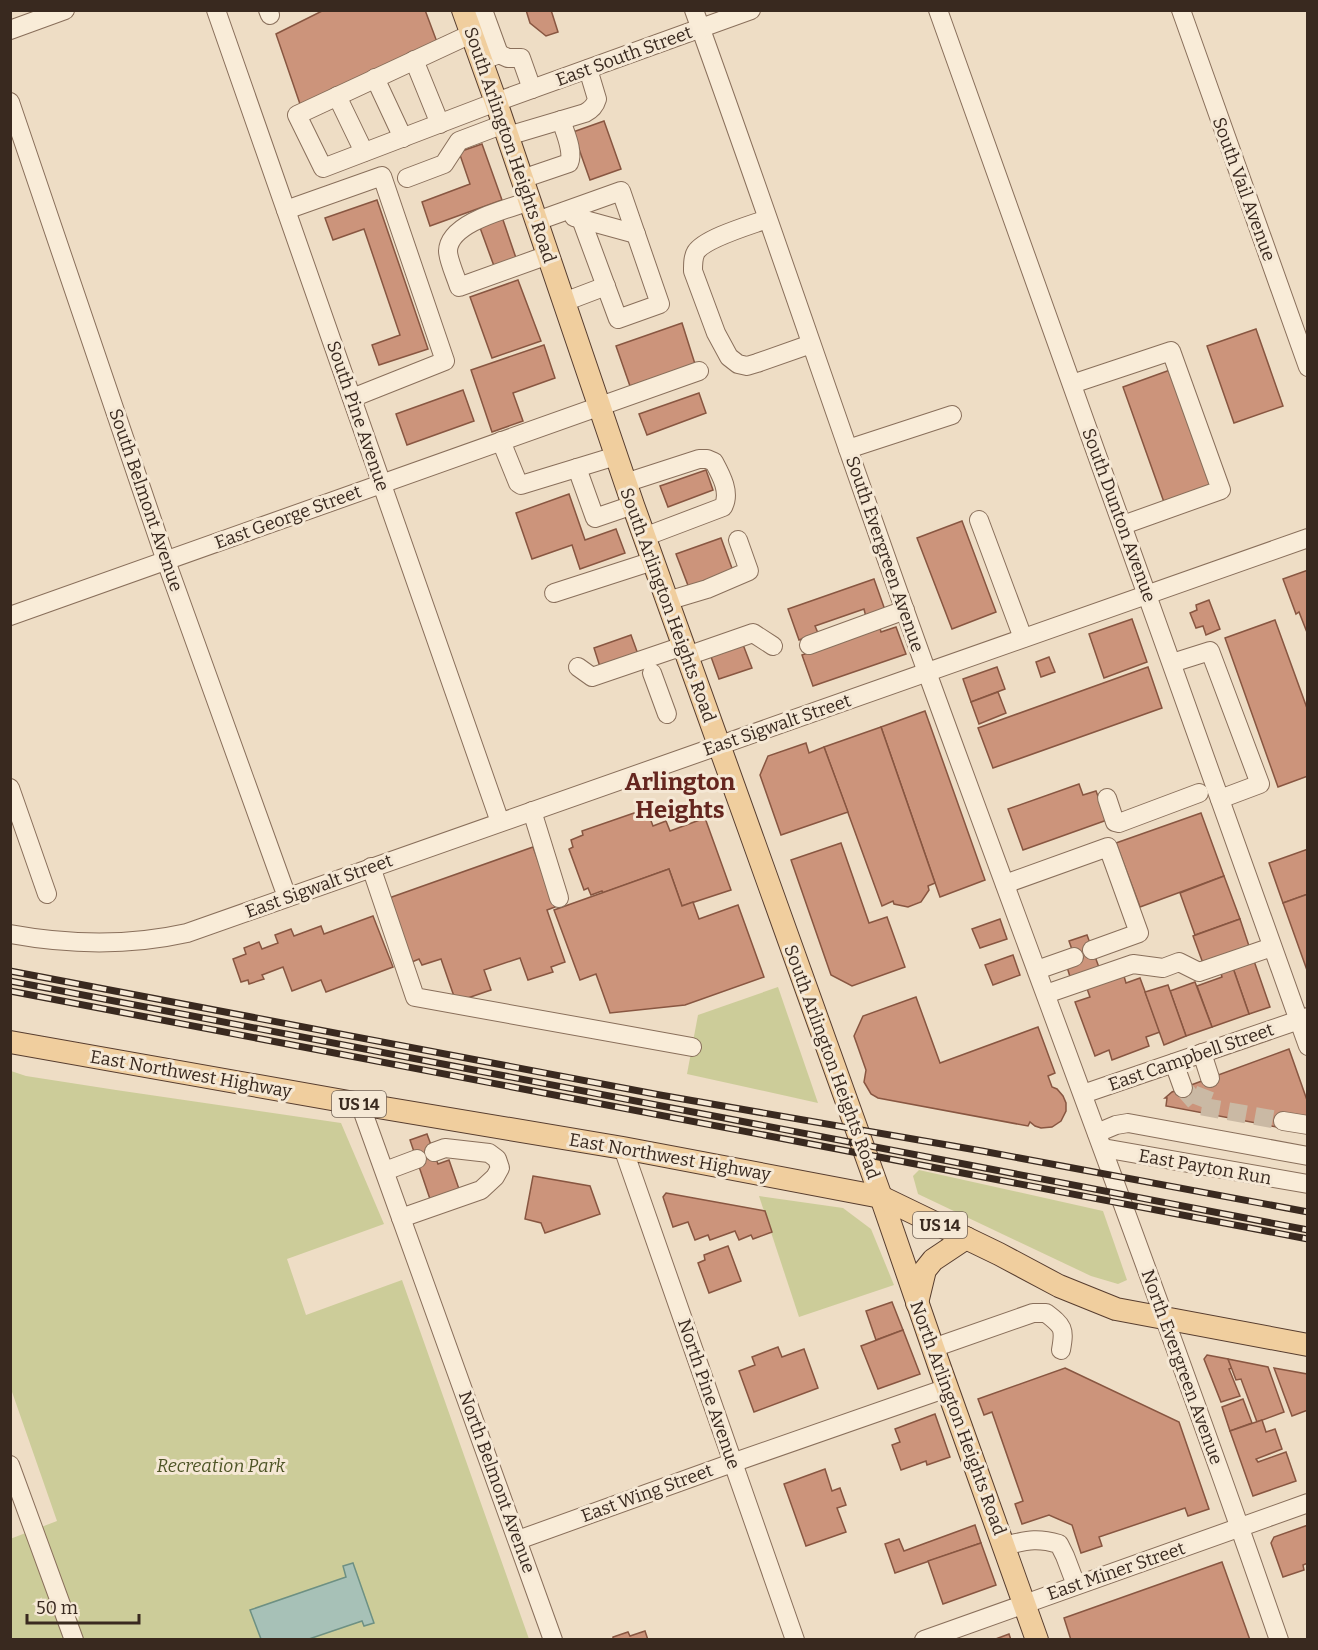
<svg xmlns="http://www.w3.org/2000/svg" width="1318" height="1650" viewBox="0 0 1318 1650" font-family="Bitter,serif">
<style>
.green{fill:#cc9}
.water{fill:#a7c1b7;stroke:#6d9083;stroke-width:1.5}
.building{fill:#cc947b;stroke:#885641;stroke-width:1.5}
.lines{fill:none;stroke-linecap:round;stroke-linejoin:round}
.minor-tunnel{stroke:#cab9a4;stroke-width:18;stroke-dasharray:18 9;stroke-linecap:butt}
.minor-casing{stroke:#896f5b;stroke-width:20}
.major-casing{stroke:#573d2f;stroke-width:24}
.minor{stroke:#f9ecd8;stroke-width:18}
.major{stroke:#f0ce9e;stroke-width:22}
.rail-casing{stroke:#39291f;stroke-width:7}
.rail{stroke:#f5e8d5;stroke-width:4.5;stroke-dasharray:14;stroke-linecap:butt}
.labels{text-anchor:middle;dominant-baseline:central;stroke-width:6;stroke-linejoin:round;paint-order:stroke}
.shield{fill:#f5e8d5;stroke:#716256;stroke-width:1.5}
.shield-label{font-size:16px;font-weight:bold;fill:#39291f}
.street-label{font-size:18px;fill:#39291f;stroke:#f5e8d5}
.park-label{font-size:18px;font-style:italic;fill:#4e5526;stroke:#f5e8d5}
.district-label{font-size:24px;font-weight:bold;fill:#65261f;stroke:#f5e8d5}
</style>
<rect width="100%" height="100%" fill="#eeddc5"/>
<g class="green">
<path d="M778 987 818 1103 687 1074 698 1015Z"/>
<path d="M11 1071 26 1076 116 1090 341 1123 384 1224 287 1259 306 1315 402 1280 529 1639H11L10 1539 57 1521 11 1389Z"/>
<path d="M919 1170 1103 1211 1127 1280 1118 1284 1091 1276 918 1194 913 1176Z"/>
<path d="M759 1196 843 1208 871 1229 894 1285 799 1317Z"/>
</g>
<path class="water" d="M353 1563 374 1623 364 1626 362 1621 309 1639H261L250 1610 346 1577 343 1566Z"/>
<g class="building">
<path d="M324 10H425L437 42 301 107 276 34Z"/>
<path d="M526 10H551L558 32 546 36 530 23Z"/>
<path d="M604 121 621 169 590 180 573 132Z"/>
<path d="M482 144 502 200 430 226 422 202 470 184 459 152Z"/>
<path d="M377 200 428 349 379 365 372 345 400 335 364 229 333 240 325 218Z"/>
<path d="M502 217 516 258 494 266 479 225Z"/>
<path d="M518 280 541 341 492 358 470 297Z"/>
<path d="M682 323 695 364 630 386 616 346Z"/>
<path d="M1256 329 1283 406 1234 423 1207 346Z"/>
<path d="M544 345 555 378 513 393 523 421 492 432 471 370Z"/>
<path d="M1170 370 1213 488 1165 505 1123 387Z"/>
<path d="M463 390 474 421 407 445 396 414Z"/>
<path d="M699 393 706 413 647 435 639 414Z"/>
<path d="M706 470 713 490 668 507 660 486Z"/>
<path d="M569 494 585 540 616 529 625 553 580 569 572 545 532 559 516 513Z"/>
<path d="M962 521 996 612 952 629 917 538Z"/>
<path d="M721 538 733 571 689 588 676 554Z"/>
<path d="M1308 570V635L1299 612 1296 614 1283 579Z"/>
<path d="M874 579 885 610 866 617 864 609 815 626 818 633 799 640 788 609Z"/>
<path d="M1209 600 1220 629 1206 635 1203 626 1196 628 1190 613 1197 610 1196 605Z"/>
<path d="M1132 619 1147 662 1104 678 1089 634Z"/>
<path d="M1275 620 1308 711V776L1278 787 1225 638Z"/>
<path d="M896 627 906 654 813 686 802 655 880 628 881 632Z"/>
<path d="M631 635 639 657 601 670 594 648Z"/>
<path d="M742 642 752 668 719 679 710 654Z"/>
<path d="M1049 657 1055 672 1041 677 1036 662Z"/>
<path d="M997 667 1005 689 971 702 963 679Z"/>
<path d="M1148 667 1162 708 993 768 978 728Z"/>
<path d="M998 692 1006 713 979 724 971 702Z"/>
<path d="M925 711 985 880 940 897 881 727Z"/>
<path d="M881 727 935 883 928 886 929 890 921 902 908 907 894 904 893 901 882 906 824 747Z"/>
<path d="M806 743 809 753 824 747 848 812 781 835 760 775 768 756Z"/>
<path d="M1079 784 1083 795 1096 791 1107 820 1023 850 1008 809Z"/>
<path d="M634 813 635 818 648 813 653 826 666 821 670 831 705 818 731 890 682 906 669 869 603 893 602 891 591 895 588 888 584 890 569 849 573 847 571 840 583 835 582 831Z"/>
<path d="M1201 813 1224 876 1140 907 1116 843Z"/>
<path d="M841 843 869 923 887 917 905 967 852 986 831 975 791 860Z"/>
<path d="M533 847 555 907 547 910 565 962 551 967 553 972 528 980 520 958 484 970 491 990 456 1002 441 959 422 965 419 959 412 962 389 898Z"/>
<path d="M1308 849V894L1283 903 1269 863Z"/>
<path d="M669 869 682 906 693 902 699 919 738 905 764 977 685 1005 610 1013 596 974 580 980 554 910Z"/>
<path d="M1224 876 1240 919 1195 935 1180 893Z"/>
<path d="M1308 894V973L1283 903Z"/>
<path d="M373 916 393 967 326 992 321 980 292 991 283 967 262 975 264 979 249 984 248 980 241 982 233 959 246 954 244 948 259 942 262 949 278 943 275 935 291 929 294 936 321 926 324 934Z"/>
<path d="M1000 919 1007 939 980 948 972 929Z"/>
<path d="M1240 919 1250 949 1204 966 1193 936Z"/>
<path d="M1087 935 1100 970 1071 980 1067 967 1077 964 1069 941Z"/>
<path d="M1013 955 1020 975 993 985 985 965Z"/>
<path d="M1254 961 1270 1007 1249 1014 1233 968Z"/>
<path d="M1233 968 1249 1014 1212 1027 1197 986 1222 977 1221 973Z"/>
<path d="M1123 973 1126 983 1140 978 1160 1032 1146 1037 1149 1046 1112 1060 1109 1050 1095 1056 1075 1002 1090 997 1086 986Z"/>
<path d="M1195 982 1212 1027 1186 1036 1170 991Z"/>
<path d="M1168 985 1186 1036 1164 1045 1145 992Z"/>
<path d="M916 997 940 1063 1038 1027 1055 1073 1048 1076 1052 1087 1057 1089 1063 1096 1066 1103V1111L1061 1121 1052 1127 1041 1128 1035 1126 1030 1122 1028 1126 878 1098 871 1094 864 1082 866 1070 854 1036 863 1016Z"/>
<path d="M1289 1049 1308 1103V1116L1282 1128 1166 1106 1167 1098H1165L1172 1092Z"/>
<path d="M427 1134 438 1164 449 1160 459 1189 430 1199 410 1140Z"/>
<path d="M533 1176 590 1186 600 1214 545 1233 541 1223 525 1219Z"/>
<path d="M666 1193 765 1211 772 1232 753 1239 751 1235 739 1240 735 1231 710 1240 708 1235 695 1240 688 1222 673 1227 663 1197Z"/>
<path d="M728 1246 741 1281 709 1293 698 1263 705 1260 704 1255Z"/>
<path d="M892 1302 903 1330 876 1340 866 1311Z"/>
<path d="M903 1330 920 1374 878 1389 861 1346Z"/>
<path d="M778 1347 782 1357 804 1349 818 1388 754 1412 739 1371 755 1365 752 1357Z"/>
<path d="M1207 1355 1228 1359 1232 1368 1229 1369 1240 1396 1221 1402 1204 1359Z"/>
<path d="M1228 1359 1268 1367 1284 1412 1257 1422 1241 1379 1236 1380Z"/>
<path d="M1065 1368 1179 1422 1209 1509 1188 1516 1185 1508 1099 1537 1102 1546 1081 1553 1072 1525 1049 1515 1022 1524 1015 1504 1023 1501 992 1412 984 1415 978 1399Z"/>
<path d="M1274 1368 1307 1374 1308 1410 1292 1416Z"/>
<path d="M1243 1399 1252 1423 1230 1431 1222 1407Z"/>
<path d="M935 1414 950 1457 927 1465 926 1461 901 1470 892 1445 900 1442 895 1429Z"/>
<path d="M1262 1420 1266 1432 1275 1429 1282 1449 1256 1459 1258 1462 1286 1452 1296 1481 1253 1496 1230 1431Z"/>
<path d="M825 1469 832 1491 840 1488 846 1505 837 1508 846 1532 806 1546 784 1484Z"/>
<path d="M975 1525 981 1543 895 1573 885 1544 899 1539 904 1551Z"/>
<path d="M1308 1525V1563L1303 1565 1304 1570 1283 1577 1271 1543 1274 1537Z"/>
<path d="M981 1543 996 1585 943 1604 928 1561Z"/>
<path d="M1222 1562 1250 1640H1071L1064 1618Z"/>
<path d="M645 1631 648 1640H613V1637L628 1632 630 1636Z"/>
<path d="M1009 1634 1011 1640H993Z"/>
</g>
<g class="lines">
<g class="minor-tunnel">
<path d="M1183 1088 1199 1106 1283 1121"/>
<path d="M1199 1106 1210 1078"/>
</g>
<defs>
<g id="minor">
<path d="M216 10 500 822"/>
<path d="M268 10 270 15"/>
<path d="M694 10C774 231 848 454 928 675 1045 997 1167 1316 1279 1640"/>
<path d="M938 10 1308 1046"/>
<path d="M1181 10 1308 367"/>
<path d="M10 30 65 10"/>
<path d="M471 34 297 115 323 168 496 102 751 10"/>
<path d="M499 54 508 58H521L532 89"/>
<path d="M414 60 440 124"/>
<path d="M481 61 499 54 483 10"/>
<path d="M375 78 403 138"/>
<path d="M337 96 364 152"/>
<path d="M10 102 166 561 287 897"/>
<path d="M508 136 585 113C591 110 595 106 597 99L588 69"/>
<path d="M407 178 444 164 459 141 504 124"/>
<path d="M522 179 569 163C574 151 565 133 561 120"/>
<path d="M530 201C508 209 449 222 448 251 448 260 456 277 459 287L548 255"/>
<path d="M286 210 382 176 445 361 352 398"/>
<path d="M574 217 636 234"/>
<path d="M767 219C751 225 705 238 696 252 693 257 693 264 693 271L716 333 729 357 738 364 747 366 757 363 811 344"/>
<path d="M537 221 621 191 660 304 618 319 581 219"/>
<path d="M564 302 606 286"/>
<path d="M1072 384 1171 351 1221 490 1123 525"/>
<path d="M501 441 518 483 521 485 616 456"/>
<path d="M848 449 952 415"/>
<path d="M577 468 595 518 633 505"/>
<path d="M625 483 699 459H707L714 462C721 475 731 493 723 507L644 537"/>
<path d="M979 520 1023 638"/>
<path d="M554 593 653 561"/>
<path d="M667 601 707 589 749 571 738 540"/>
<path d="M10 616 699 371"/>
<path d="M809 645 905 610"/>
<path d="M687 656 753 633 773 646"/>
<path d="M1172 663 1210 651 1260 784 1220 799"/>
<path d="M578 667 592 677 683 646"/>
<path d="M652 673 667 714"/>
<path d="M10 788 47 894"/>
<path d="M1107 798 1115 822 1119 823 1199 793"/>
<path d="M532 811 559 898"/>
<path d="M371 867 415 997 692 1047"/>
<path d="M1005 884 1108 847 1139 933 1092 950"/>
<path d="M10 934C70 945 129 946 187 933L1308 538"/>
<path d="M1037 970 1074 957"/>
<path d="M1046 994 1133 964 1163 968 1179 962 1199 972 1272 947"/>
<path d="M1202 1053 1210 1078"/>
<path d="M1174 1063 1183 1088"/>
<path d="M1083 1094 1308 1017"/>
<path d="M360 1104 553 1640"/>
<path d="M1283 1121 1308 1125"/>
<path d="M1097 1133 1116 1125 1128 1123 1308 1156"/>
<path d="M623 1148 795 1640"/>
<path d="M1103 1148 1308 1184"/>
<path d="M385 1171 417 1159"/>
<path d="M401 1218 481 1190 495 1177 500 1168 497 1159 489 1153 445 1148 434 1152"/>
<path d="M933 1348 1033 1313H1046C1063 1326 1065 1328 1061 1350"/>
<path d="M10 1465 74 1640"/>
<path d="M518 1540 732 1463 947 1388"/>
<path d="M1003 1546C1026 1541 1035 1537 1059 1544L1065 1556 1076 1585"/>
<path d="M924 1640 1308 1503"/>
</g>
<g id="major">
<path d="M463 10 496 102 633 505 881 1197 940 1368 1037 1640"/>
<path d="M10 1042 360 1104 623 1148 881 1197 999 1254 1059 1286 1116 1309 1308 1345"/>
<path d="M917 1303 925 1270 933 1260 966 1238"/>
</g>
</defs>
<use href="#minor" class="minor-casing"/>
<use href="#major" class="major-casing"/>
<use href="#minor" class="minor"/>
<use href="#major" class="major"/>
<defs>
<g id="rail">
<path d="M10 971 660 1095 982 1151 1308 1212"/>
<path d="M10 981 1308 1230"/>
<path d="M10 991 1308 1239"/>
</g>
</defs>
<use href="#rail" class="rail-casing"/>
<use href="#rail" class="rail"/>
</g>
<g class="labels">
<g class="shield">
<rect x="332" y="1091" width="54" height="26" rx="4.5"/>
<rect x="913" y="1212" width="54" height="26" rx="4.5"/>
</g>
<g class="shield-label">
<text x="359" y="1104">US 14</text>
<text x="940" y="1225">US 14</text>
</g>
<g class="street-label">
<text transform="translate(624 56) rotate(-20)">East South Street</text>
<text transform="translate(510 145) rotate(71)">South Arlington Heights Road</text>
<text transform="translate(1244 189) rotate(70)">South Vail Avenue</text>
<text transform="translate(358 416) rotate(71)">South Pine Avenue</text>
<text transform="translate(146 500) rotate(71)">South Belmont Avenue</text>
<text transform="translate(1119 515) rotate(70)">South Dunton Avenue</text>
<text transform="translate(288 517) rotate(-20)">East George Street</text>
<text transform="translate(885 554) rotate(71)">South Evergreen Avenue</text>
<text transform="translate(668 605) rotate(70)">South Arlington Heights Road</text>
<text transform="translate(777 725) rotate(-19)">East Sigwalt Street</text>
<text transform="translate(319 886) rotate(-20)">East Sigwalt Street</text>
<text transform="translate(1191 1057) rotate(-19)">East Campbell Street</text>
<text transform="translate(832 1062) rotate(70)">South Arlington Heights Road</text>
<text transform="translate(191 1074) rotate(10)">East Northwest Highway</text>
<text transform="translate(670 1157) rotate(10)">East Northwest Highway</text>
<text transform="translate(1205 1167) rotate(10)">East Payton Run</text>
<text transform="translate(1182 1367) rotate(70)">North Evergreen Avenue</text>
<text transform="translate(709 1394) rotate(71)">North Pine Avenue</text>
<text transform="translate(958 1418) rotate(70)">North Arlington Heights Road</text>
<text transform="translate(497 1482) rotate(70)">North Belmont Avenue</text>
<text transform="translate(647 1493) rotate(-20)">East Wing Street</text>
<text transform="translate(1116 1571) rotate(-19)">East Miner Street</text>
</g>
<g class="park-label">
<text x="221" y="1466">Recreation Park</text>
</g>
<g class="district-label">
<text x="680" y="782">Arlington<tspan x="680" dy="28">Heights</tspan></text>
</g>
</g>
<rect width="1318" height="1650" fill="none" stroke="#39291f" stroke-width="24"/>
<path d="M27 1614v9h112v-9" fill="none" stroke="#39291f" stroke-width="3"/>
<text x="36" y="1614" font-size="18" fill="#39291f" stroke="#f5e8d5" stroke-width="4.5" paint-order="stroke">50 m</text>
</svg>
